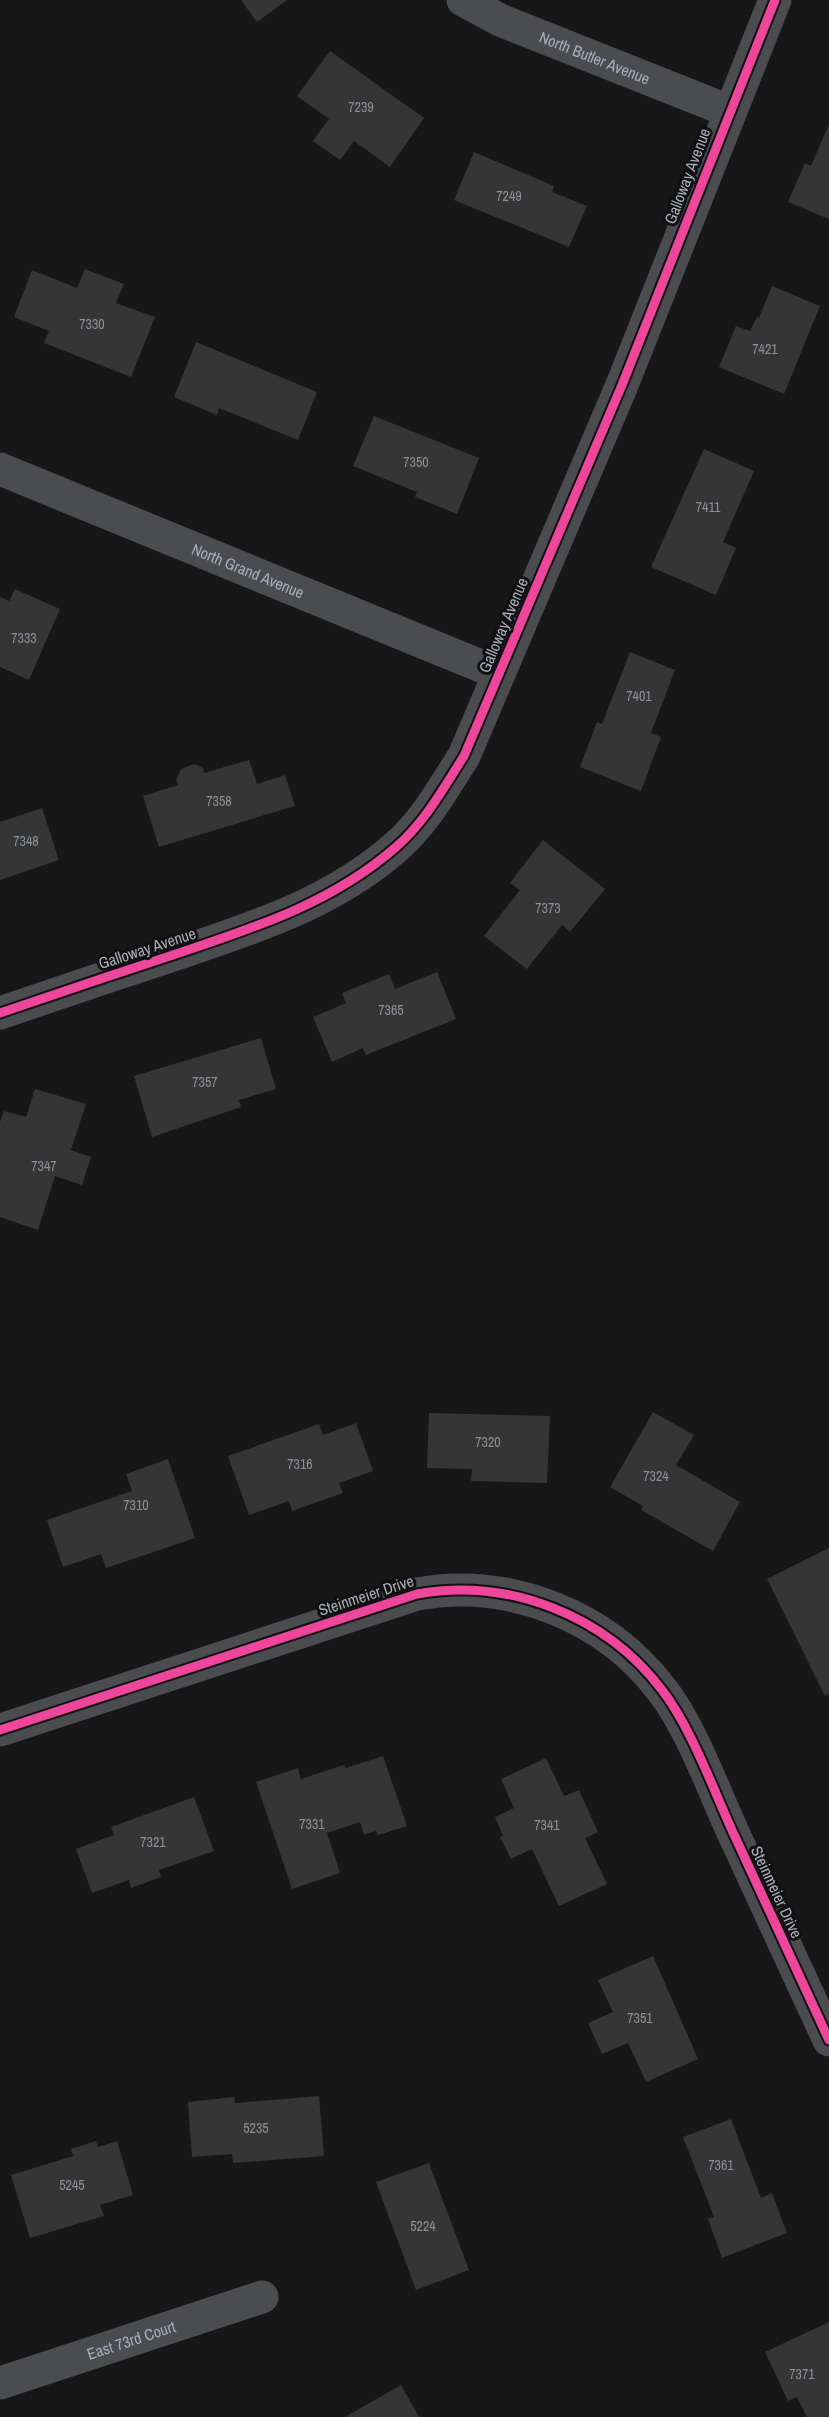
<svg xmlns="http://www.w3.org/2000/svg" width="829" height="2417" viewBox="0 0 829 2417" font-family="'Archivo Narrow',sans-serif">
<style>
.building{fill:#353536}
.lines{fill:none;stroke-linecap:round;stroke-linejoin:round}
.street{stroke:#4b4c50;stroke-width:33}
.cycleway-casing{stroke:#111113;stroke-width:13}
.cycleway{stroke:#ed469a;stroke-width:9}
.labels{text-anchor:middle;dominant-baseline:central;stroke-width:6;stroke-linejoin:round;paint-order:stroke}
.number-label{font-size:14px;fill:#8b8f98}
.street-label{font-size:16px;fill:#a8adb8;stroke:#111113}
</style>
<rect width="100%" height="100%" fill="#171717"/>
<g class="building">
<path d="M241 0H287L257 22Z"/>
<path d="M330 51 424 118 390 167 354 141 340 160 313 141 329 119 297 96Z"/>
<path d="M829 124V219L788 202 805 163 811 166Z"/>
<path d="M474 152 554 186 552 192 587 206 569 247 454 200Z"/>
<path d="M85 269 124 284 116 303 155 317 131 377 44 343 49 331 14 317 32 270 77 288Z"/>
<path d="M772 286 820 306 784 394 719 367 736 326 750 331 757 317 759 318Z"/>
<path d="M196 342 317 392 298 440 219 408 217 415 174 397Z"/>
<path d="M374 416 479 458 457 514 415 497 417 492 353 466Z"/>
<path d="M704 449 754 471 723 542 736 548 716 595 651 567Z"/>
<path d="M15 589 60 609 29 680 0 667V597L9 601Z"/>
<path d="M630 652 675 670 651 733 661 737 641 791 580 767 597 722 602 724Z"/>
<path d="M249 760 257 784 285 775 295 806 159 847 143 796 178 785 176 780 181 769 194 764 203 768 204 773Z"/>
<path d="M42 808 59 860 0 880V822Z"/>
<path d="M543 840 605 889 570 932 562 925 527 969 484 936 520 890 510 883Z"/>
<path d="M437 972 456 1019 366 1055 363 1048 332 1062 313 1017 346 1003 342 993 389 974 395 989Z"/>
<path d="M261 1038 276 1089 239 1100 241 1107 152 1137 134 1076Z"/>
<path d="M35 1089 86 1104 71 1150 91 1157 82 1185 55 1176 38 1230 0 1217V1122L4 1111 26 1117Z"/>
<path d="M653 1412 694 1435 676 1465 740 1502 713 1551 641 1510 643 1506 610 1487Z"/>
<path d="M429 1413 550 1416 547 1483 471 1481 472 1469 427 1468Z"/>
<path d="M356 1423 373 1471 339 1483 343 1493 292 1511 289 1501 249 1515 228 1456 319 1424 323 1435Z"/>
<path d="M168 1459 195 1538 106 1568 101 1554 63 1567 47 1520 132 1491 126 1474Z"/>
<path d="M829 1548V1694L825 1696 767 1579Z"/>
<path d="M383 1756 407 1826 378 1835 376 1831 364 1835 360 1822 327 1833 340 1873 292 1889 256 1782 298 1768 301 1779 344 1765 346 1768Z"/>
<path d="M546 1758 564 1796 579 1790 598 1832 585 1838 607 1884 559 1906 532 1849 511 1859 500 1837 503 1836 495 1817 514 1808 501 1779Z"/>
<path d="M194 1797 214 1851 159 1870 161 1877 131 1888 129 1880 92 1893 76 1849 114 1835 111 1827Z"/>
<path d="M653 1956 698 2059 646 2082 628 2043 602 2054 588 2023 613 2012 598 1980Z"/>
<path d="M319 2096 324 2156 233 2163 232 2154 192 2157 188 2102 234 2097 235 2103Z"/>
<path d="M731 2119 761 2198 772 2193 787 2233 722 2258 708 2219 714 2217 683 2137Z"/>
<path d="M96 2141 98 2147 117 2141 133 2195 100 2205 104 2216 30 2238 11 2175 73 2156 71 2149Z"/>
<path d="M429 2163 469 2270 416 2290 376 2182Z"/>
<path d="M829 2322V2417H807L797 2397 788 2401 765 2352Z"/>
<path d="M401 2385 419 2417H345Z"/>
</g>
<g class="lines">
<g class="street">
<path id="s1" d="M463 0 500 20 729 111"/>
<path id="s2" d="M0 469 498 673"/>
<path d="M0 1013C58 993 115 974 173 955 253 928 331 904 396 847 425 822 444 787 464 756L622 385 775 0"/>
<path d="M0 1730 417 1594C509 1577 606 1616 662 1690 693 1730 715 1795 737 1841 768 1907 798 1974 829 2040"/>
<path id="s3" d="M0 2383 262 2297"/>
</g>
<defs>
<g id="cycleway">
<path d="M0 1013C58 993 115 974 173 955 253 928 331 904 396 847 425 822 444 787 464 756L622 385 775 0"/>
<path d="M0 1730 417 1594C509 1577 606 1616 662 1690 693 1730 715 1795 737 1841 768 1907 798 1974 829 2040"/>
</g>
</defs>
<use href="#cycleway" class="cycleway-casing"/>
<use href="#cycleway" class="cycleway"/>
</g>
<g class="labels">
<g class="number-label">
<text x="361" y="107">7239</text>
<text x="509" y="196">7249</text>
<text x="92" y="324">7330</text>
<text x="765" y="349">7421</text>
<text x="416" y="462">7350</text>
<text x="708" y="507">7411</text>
<text x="24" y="638">7333</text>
<text x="639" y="696">7401</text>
<text x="219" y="801">7358</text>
<text x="26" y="841">7348</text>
<text x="548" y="908">7373</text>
<text x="391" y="1010">7365</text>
<text x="205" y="1082">7357</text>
<text x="44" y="1166">7347</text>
<text x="488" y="1442">7320</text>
<text x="300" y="1464">7316</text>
<text x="656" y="1476">7324</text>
<text x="136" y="1505">7310</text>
<text x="312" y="1824">7331</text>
<text x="547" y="1825">7341</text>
<text x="153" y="1842">7321</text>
<text x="640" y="2018">7351</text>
<text x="256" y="2128">5235</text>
<text x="721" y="2165">7361</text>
<text x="72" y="2185">5245</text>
<text x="423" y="2226">5224</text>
<text x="802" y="2374">7371</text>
</g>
<g class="street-label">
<text stroke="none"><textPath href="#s1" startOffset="144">North Butler Avenue</textPath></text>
<text transform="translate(687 176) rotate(-69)">Galloway Avenue</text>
<text stroke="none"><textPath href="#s2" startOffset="268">North Grand Avenue</textPath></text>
<text transform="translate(503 625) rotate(-67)">Galloway Avenue</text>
<text transform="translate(147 948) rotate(-18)">Galloway Avenue</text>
<text transform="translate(366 1595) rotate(-18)">Steinmeier Drive</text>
<text transform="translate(777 1892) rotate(65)">Steinmeier Drive</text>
<text stroke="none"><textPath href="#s3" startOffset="138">East 73rd Court</textPath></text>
</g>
</g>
</svg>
